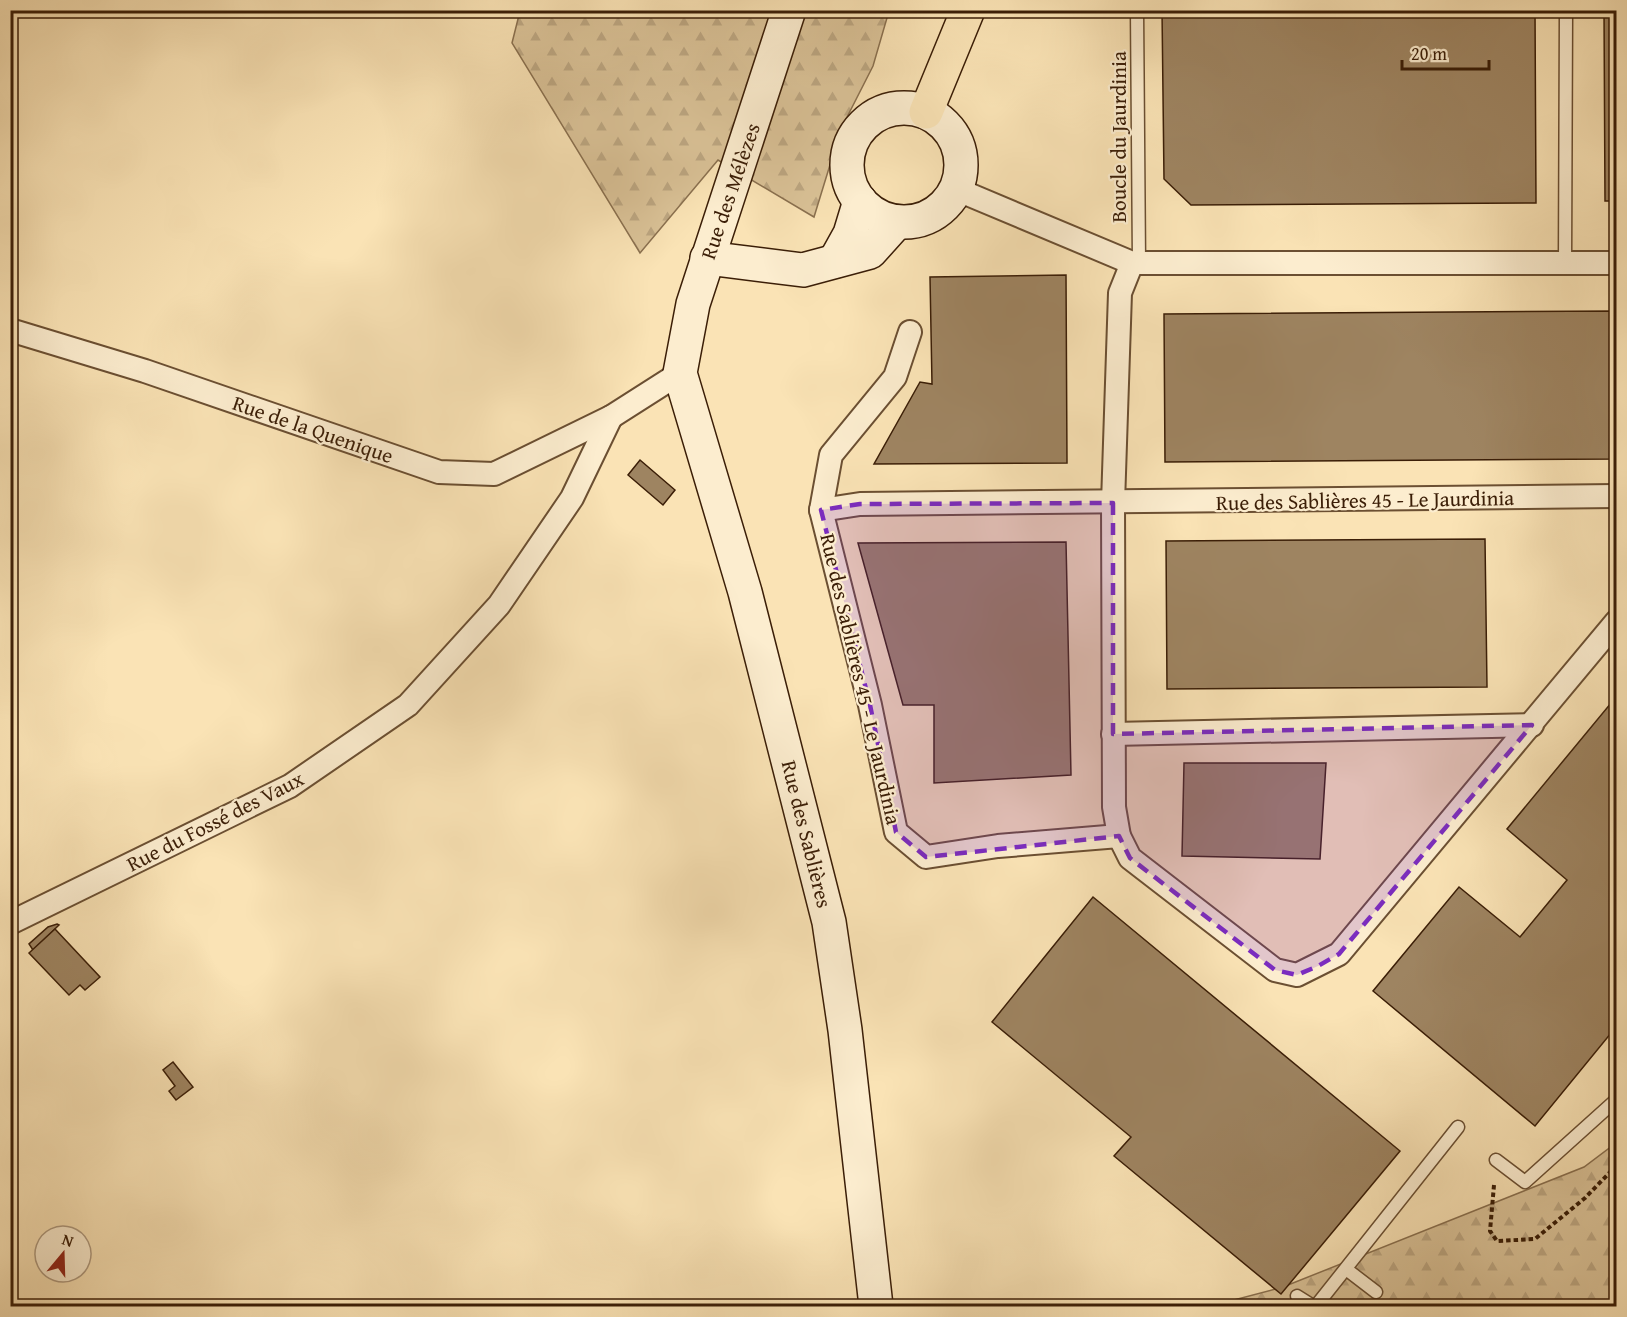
<svg xmlns="http://www.w3.org/2000/svg" width="1627" height="1317" viewBox="0 0 1627 1317" font-family="'Gentium Book Plus',serif">
<style>
.forest{fill:url(#forest-firs);stroke:#8a704f;stroke-width:1.5}
.building{fill:#9e8461;stroke:#3b1e07;stroke-width:1.5}
.lines{fill:none;stroke-linecap:round;stroke-linejoin:round}
.lane-casing{stroke:#6b4f32;stroke-width:15}
.street-casing{stroke:#6b4f32;stroke-width:26}
.secondary-casing{stroke:#3b1e07;stroke-width:36}
.highway-casing{stroke:#3b1e07;stroke-width:36}
.path{stroke:#3b1e07;stroke-width:4;stroke-dasharray:4.5 3;stroke-linecap:butt}
.lane{stroke:#fcedcf;stroke-width:12}
.street{stroke:#fcedcf;stroke-width:22}
.secondary{stroke:#fcedcf;stroke-width:33}
.highway{stroke:#fae3b5;stroke-width:33}
.marked{fill:#7b2cbf;fill-opacity:0.2;stroke:#7b2cbf;stroke-width:4.5;stroke-dasharray:12 8;stroke-linejoin:round}
.labels{text-anchor:middle;dominant-baseline:central;stroke-width:4.5;stroke-linejoin:round;paint-order:stroke}
.street-label{font-size:21px;fill:#3b1e07;stroke:#fcedcf}
</style>
<defs>
<pattern id="forest-firs" width="22" height="20" patternUnits="userSpaceOnUse" patternTransform="scale(1.5)"><rect width="22" height="20" fill="#dac297"/><path d="M5 1l3.5 6h-7zM16 11l3.5 6h-7z" fill="#bca681"/></pattern>
</defs>
<rect width="100%" height="100%" fill="#fae3b5"/>
<filter id="stains"><feTurbulence type="fractalNoise" baseFrequency=".00333" numOctaves="4"/><feColorMatrix values="0 0 0 0 .2 0 0 0 0 .09 0 0 0 0 .02 0 0 0 .5 -.17"/></filter>
<radialGradient id="worn" r=".72"><stop offset=".6" stop-color="#630" stop-opacity="0"/><stop offset="1" stop-color="#630" stop-opacity=".3"/></radialGradient>
<g class="forest">
<path d="M520 11H889L873 66 841 129 814 217 718 160 640 253 512 43Z"/>
<path d="M1616 1143V1306H1211L1283 1287 1584 1167Z"/>
</g>
<g class="building">
<path d="M1162 10H1535L1536 203 1191 205 1164 179Z"/>
<path d="M1604 10H1616V201H1605Z"/>
<path d="M1066 275 1067 463 874 464 920 382 932 384 930 277Z"/>
<path d="M1616 311V459L1165 462 1164 314Z"/>
<path d="M640 460 675 490 663 505 628 475Z"/>
<path d="M1485 539 1487 687 1167 689 1166 541Z"/>
<path d="M1066 542 1071 775 934 783V705H903L858 543Z"/>
<path d="M1616 697V1027L1535 1126 1373 991 1459 887 1520 937 1567 880 1507 829Z"/>
<path d="M1184 763H1326L1320 859 1182 856Z"/>
<path d="M1093 897 1400 1151 1281 1294 1114 1156 1131 1137 992 1022Z"/>
<path d="M57 924 59 925 33 950 29 944 48 927Z"/>
<path d="M55 929 100 977 85 990 80 985 69 995 29 953Z"/>
<path d="M173 1062 193 1087 176 1100 169 1091 175 1086 163 1070Z"/>
</g>
<g class="lines">
<defs>
<g id="lane">
<path d="M1137 10 1139 263"/>
<path d="M1565 264 1566 10"/>
<path d="M1496 1160 1525 1182 1616 1100"/>
<path d="M1346 1269 1376 1292"/>
<path d="M1297 1296 1313 1306"/>
<path d="M1316 1306 1458 1127"/>
</g>
<g id="street">
<path d="M958 185 970 195 1132 263H1616"/>
<path d="M1132 263 1120 293 1113 503 1114 807 1119 836 1130 858 1275 970 1297 975 1339 954 1616 622"/>
<path d="M10 330 145 371 439 472 494 474 611 417 680 373"/>
<path d="M910 332 895 377 831 455 821 510 870 705 896 832 926 857 998 846 1119 836"/>
<path d="M821 510 860 504 1616 496"/>
<path d="M1113 734 1532 725"/>
<path d="M10 923 290 786 408 705 499 605 572 498 611 417"/>
</g>
<g id="secondary">
<path d="M789 10 693 304 680 373 745 592 829 922 845 1030 876 1306"/>
<circle cx="904" cy="165" r="57"/>
<path d="M707 258 803 270 870 252 897 222"/>
<path d="M835 261 850 234 860 201"/>
</g>
<path id="highway" d="M926 112 968 10"/>
</defs>
<use href="#lane" class="lane-casing"/>
<use href="#street" class="street-casing"/>
<use href="#secondary" class="secondary-casing"/>
<use href="#highway" class="highway-casing"/>
<path class="path" d="M1494 1185 1490 1231 1497 1241 1535 1239 1585 1198 1616 1166"/>
<use href="#lane" class="lane"/>
<use href="#street" class="street"/>
<use href="#secondary" class="secondary"/>
<use href="#highway" class="highway"/>
</g>
<path class="marked" d="M1113 503V734L1532 725 1339 954 1318 966 1297 975 1275 970 1130 858 1119 836 926 857 896 832 870 705 821 510 860 504Z"/>
<g class="labels">
<g class="street-label">
<text transform="translate(1118 137) rotate(-90)">Boucle du Jaurdinia</text>
<text transform="translate(730 191) rotate(-71)">Rue des Mélèzes</text>
<text transform="translate(313 429) rotate(19)">Rue de la Quenique</text>
<text transform="translate(1365 500) rotate(-1)">Rue des Sablières 45 - Le Jaurdinia</text>
<text transform="translate(861 679) rotate(77)">Rue des Sablières 45 - Le Jaurdinia</text>
<text transform="translate(215 821) rotate(-27)">Rue du Fossé des Vaux</text>
<text transform="translate(807 834) rotate(76)">Rue des Sablières</text>
</g>
</g>
<rect width="1627" height="1317" fill="none" stroke="#fae3b5" stroke-width="36"/>
<rect x="12" y="12" width="1603" height="1293" fill="none" stroke="#3b1e07" stroke-width="3"/>
<rect x="18" y="18" width="1591" height="1281" fill="none" stroke="#3b1e07" stroke-width="1.5"/>
<g transform="translate(63 1254) rotate(19)"><circle r="28" fill="#fcedcf" stroke="#af9a7f" stroke-width="1.5"/>
<path d="M0-4.5L10 22L0 15L-10 22Z" fill="#8f2418"/>
<text y="-9" font-size="16" font-weight="bold" text-anchor="middle" fill="#3b1e07">N</text>
</g>
<path d="M1402 60v9h87v-9" fill="none" stroke="#3b1e07" stroke-width="3"/>
<text x="1411" y="60" font-size="18" fill="#3b1e07" stroke="#fcedcf" stroke-width="4.5" paint-order="stroke">20 m</text>
<rect width="100%" height="100%" filter="url(#stains)"/>
<rect width="100%" height="100%" fill="url(#worn)"/>
</svg>
